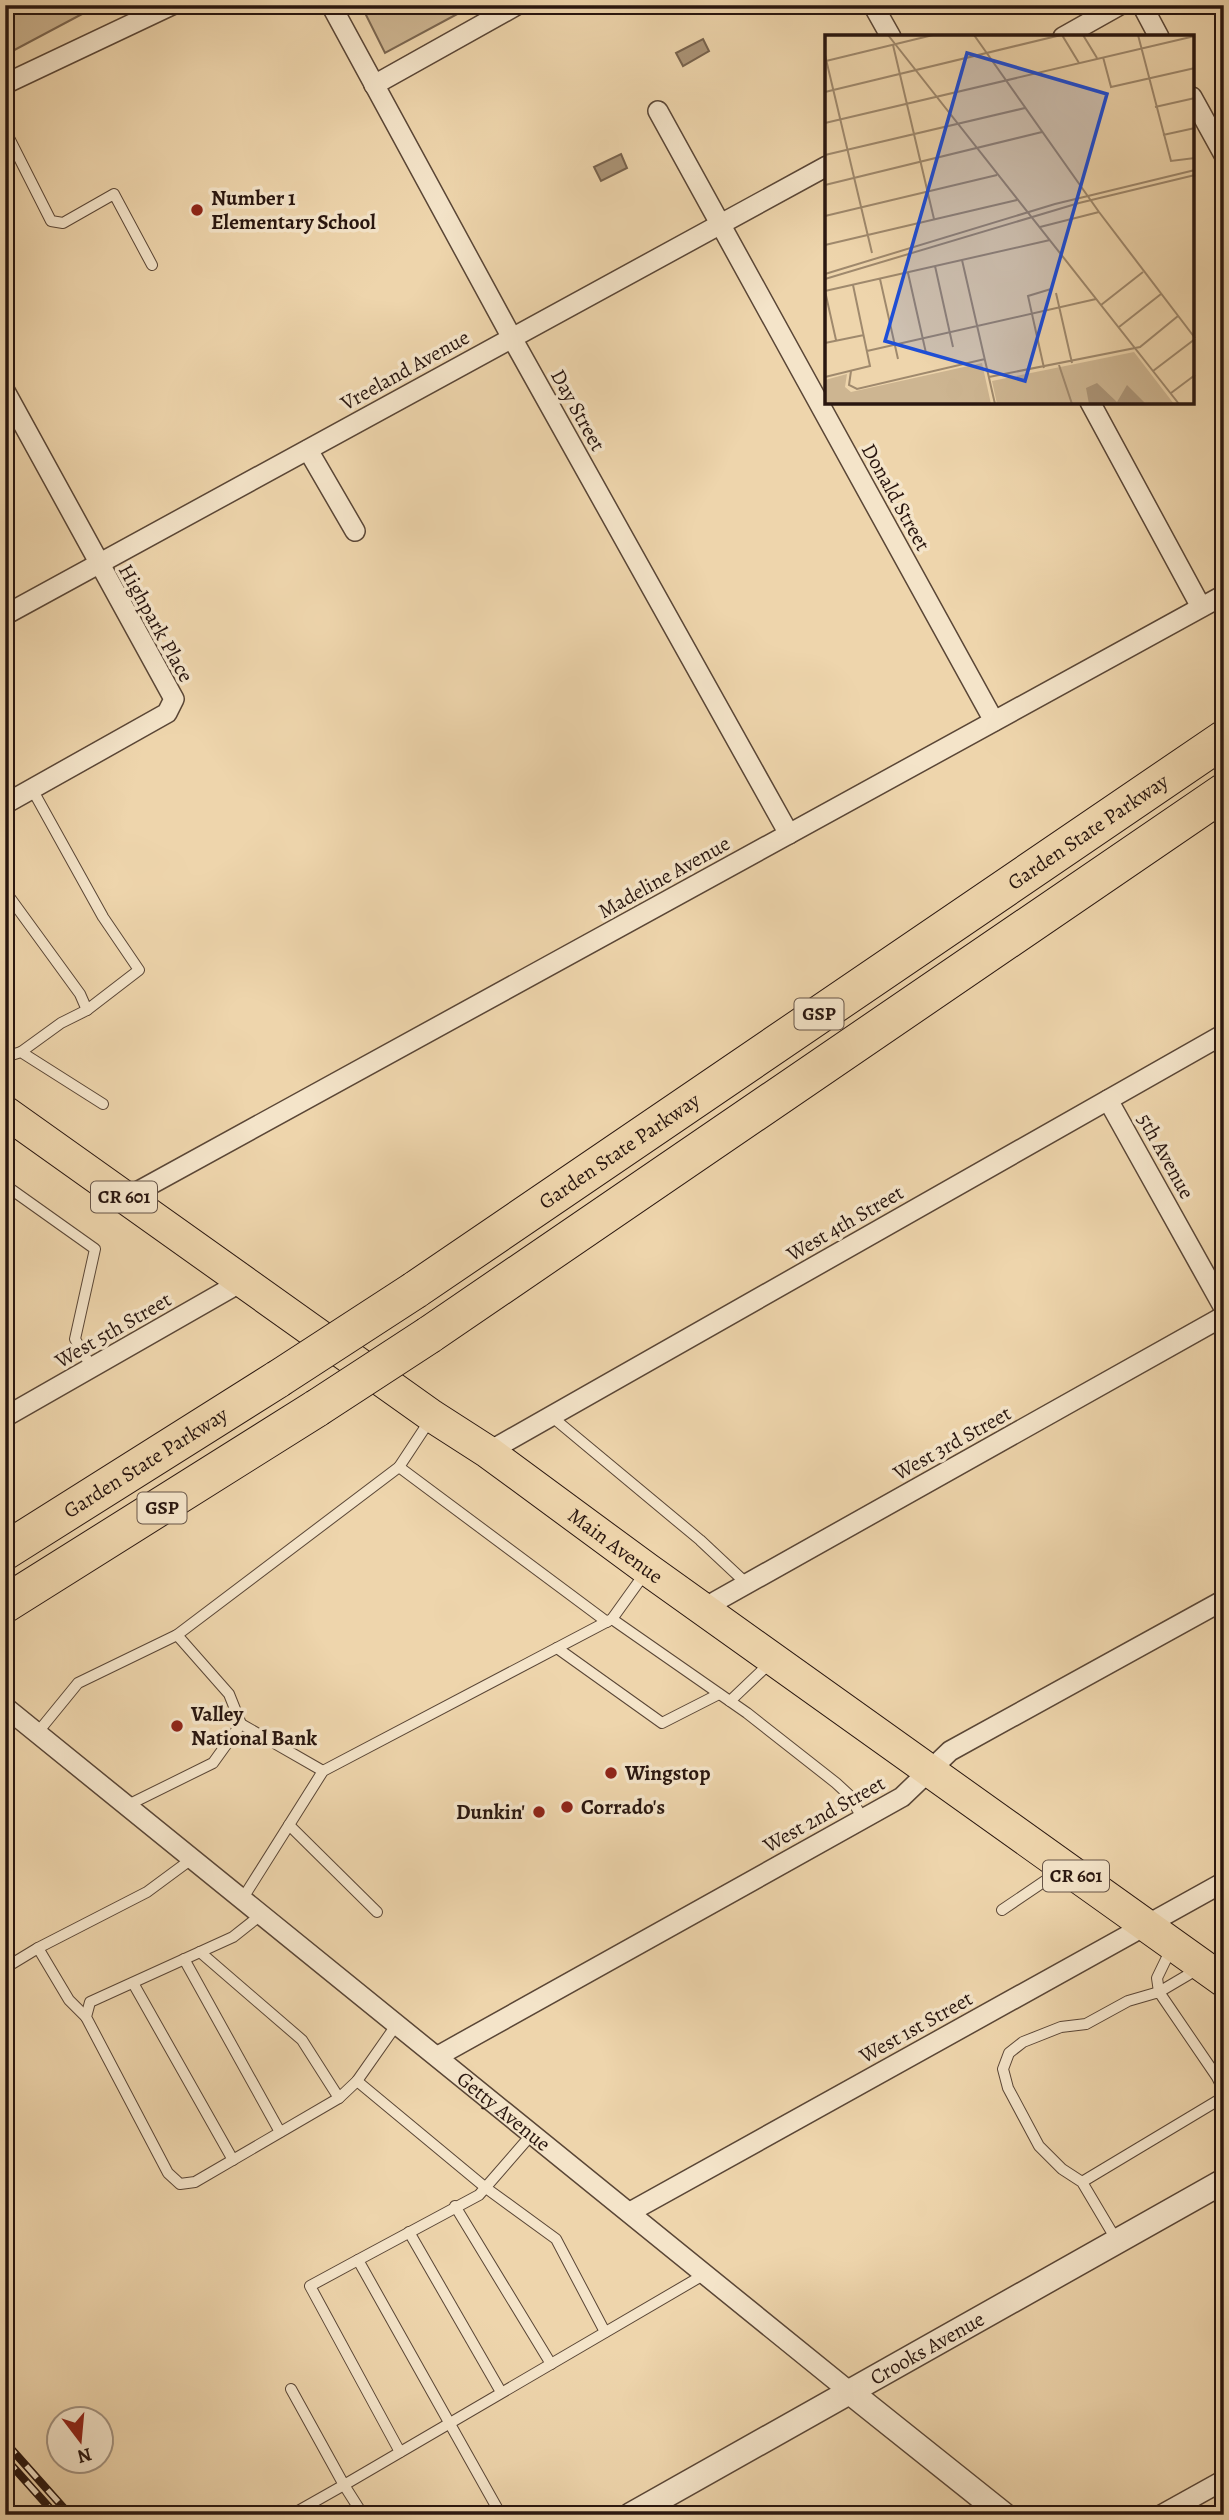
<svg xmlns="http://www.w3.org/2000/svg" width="1229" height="2520" viewBox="0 0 1229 2520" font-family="Alegreya,serif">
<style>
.green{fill:#cdb591;stroke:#7b6650;stroke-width:2}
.water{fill:#ab9477;stroke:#77624d;stroke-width:2}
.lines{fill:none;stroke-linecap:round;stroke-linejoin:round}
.service-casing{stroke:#5a4636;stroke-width:12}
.minor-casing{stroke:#5a4636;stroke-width:22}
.tertiary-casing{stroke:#5a4636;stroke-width:27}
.primary-casing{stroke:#29160f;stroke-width:34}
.motorway-casing{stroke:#29160f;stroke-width:39}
.service{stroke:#f4e4c9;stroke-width:10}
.minor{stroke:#f4e4c9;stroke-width:19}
.tertiary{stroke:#f4e4c9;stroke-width:24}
.primary{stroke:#eed5ac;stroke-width:32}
.motorway{stroke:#eed5ac;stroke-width:37}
.rail-casing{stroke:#29160f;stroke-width:8}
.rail{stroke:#f4e4c9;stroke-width:5;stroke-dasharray:16;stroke-linecap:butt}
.motorway-bridge-casing{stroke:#29160f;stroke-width:39;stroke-linecap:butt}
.motorway-bridge{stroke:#eed5ac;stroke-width:37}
.poi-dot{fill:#8f2418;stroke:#f4e4c9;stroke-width:2.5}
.labels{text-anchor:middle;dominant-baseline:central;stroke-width:7;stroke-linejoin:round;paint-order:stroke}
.shield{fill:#f4e4c9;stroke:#665447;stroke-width:2}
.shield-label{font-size:19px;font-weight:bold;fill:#29160f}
.poi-label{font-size:21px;font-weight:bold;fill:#29160f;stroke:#f4e4c9;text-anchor:start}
.street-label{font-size:21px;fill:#29160f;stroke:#f4e4c9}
.inset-road{fill:none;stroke:#9f896d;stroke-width:2}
.view{fill:#1d4ed8;fill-opacity:0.15;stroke:#1d4ed8;stroke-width:3.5}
.inset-edge{fill:none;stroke:#29160f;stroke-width:3.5}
</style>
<rect width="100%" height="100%" fill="#eed5ac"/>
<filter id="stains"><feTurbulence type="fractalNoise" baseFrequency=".00286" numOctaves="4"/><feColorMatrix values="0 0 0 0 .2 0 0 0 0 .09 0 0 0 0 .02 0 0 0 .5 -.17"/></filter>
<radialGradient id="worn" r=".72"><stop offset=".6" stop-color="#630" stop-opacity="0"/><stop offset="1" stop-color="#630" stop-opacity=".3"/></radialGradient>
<g class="green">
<path d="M5 5H99L5 55Z"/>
<path d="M361 5H474L385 53Z"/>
</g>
<g class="water">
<path d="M703 39 709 51 683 66 676 53Z"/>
<path d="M621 154 627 168 601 181 594 167Z"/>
</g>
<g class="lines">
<defs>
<g id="service">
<path d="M5 130 51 221 63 223 114 194 152 265"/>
<path d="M5 891 80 994 87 1010 139 970 103 917 32 789"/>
<path d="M21 1052 61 1023 87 1010"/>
<path d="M5 1057 21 1052 103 1104"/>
<path d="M5 1185 95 1249 75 1339 92 1368"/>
<path d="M551 1416 700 1540 747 1584"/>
<path d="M399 1467 430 1420"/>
<path d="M612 1619 747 1713 836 1783 849 1795 863 1819"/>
<path d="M557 1648 662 1723 719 1694"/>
<path d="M730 1701 770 1663"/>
<path d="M241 1724 323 1771"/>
<path d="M38 1732 78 1683 177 1635 399 1467 607 1622"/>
<path d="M128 1805 213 1763 241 1724 229 1694 177 1635"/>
<path d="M289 1825 377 1912"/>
<path d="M243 1898 323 1771 612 1619 645 1573"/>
<path d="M1002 1910 1061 1870"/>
<path d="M262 1914 233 1937 90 2002 86 2017 168 2173 180 2184 195 2182 339 2098 357 2081 397 2024"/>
<path d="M38 1948 147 1892 193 1858"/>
<path d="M1171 1949 1157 1978 1159 1992 1198 1969"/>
<path d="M200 1952 302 2040 339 2098"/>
<path d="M184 1959 280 2132"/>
<path d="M5 1968 38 1948 69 2000 86 2017"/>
<path d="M133 1983 233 2160"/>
<path d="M357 2081 486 2188 556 2239 605 2332"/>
<path d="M1082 2182 1222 2098 1223 2089 1217 2077 1159 1992 1128 2001 1086 2024 1061 2027 1023 2042 1009 2053 1003 2069 1008 2088 1039 2146 1062 2169 1082 2182 1117 2241"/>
<path d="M455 2206 551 2364"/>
<path d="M409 2232 501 2392"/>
<path d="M358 2260 310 2286 400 2452"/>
<path d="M291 2515 344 2485 291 2389"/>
<path d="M363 2515 344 2485 705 2274"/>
<path d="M501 2515 358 2260 479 2195 532 2134"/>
</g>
<g id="minor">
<path d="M331 5 512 338 789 834"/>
<path d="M873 5 891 37"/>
<path d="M1142 5 1159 37"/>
<path d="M1063 37 1120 5"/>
<path d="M5 84 172 5"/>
<path d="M374 85 517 5"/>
<path d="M1192 97 1224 155"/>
<path d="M658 111 994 721"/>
<path d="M5 391 174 699 167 713 5 804"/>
<path d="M1090 402 1201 607"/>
<path d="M308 450 355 531"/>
<path d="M5 615 827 166"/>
<path d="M1108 1100 1224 1308"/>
<path d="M126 1198 1224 595"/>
<path d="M5 1417 243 1281"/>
<path d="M488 1452 1224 1034"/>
<path d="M702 1609 1224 1316"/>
<path id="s1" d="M5 1707 850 2392"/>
<path d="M438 2056 902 1797 950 1751 1224 1600"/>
<path d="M630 2212 1224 1882"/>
<path d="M1161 2515 1224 2480"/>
</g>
<g id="tertiary">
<path d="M850 2392 1004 2515"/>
<path id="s2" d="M631 2515 1224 2181"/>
</g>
<g id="primary">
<path id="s3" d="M5 1112 432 1416 488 1452 647 1569 1224 1981"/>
</g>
<g id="motorway">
<path id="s4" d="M415 1290 1224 739"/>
<path d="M429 1335 1224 792"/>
<path id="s5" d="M5 1551 278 1379"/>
<path d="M5 1604 317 1408"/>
</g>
</defs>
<use href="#service" class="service-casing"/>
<use href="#minor" class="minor-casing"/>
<use href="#tertiary" class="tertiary-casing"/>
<use href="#primary" class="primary-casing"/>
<use href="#motorway" class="motorway-casing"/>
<use href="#service" class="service"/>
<use href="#minor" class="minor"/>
<use href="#tertiary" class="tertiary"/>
<use href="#primary" class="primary"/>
<use href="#motorway" class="motorway"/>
<defs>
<g id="rail">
<path d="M5 2442 70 2515"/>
<path d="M5 2458 56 2515"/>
</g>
</defs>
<use href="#rail" class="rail-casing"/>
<use href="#rail" class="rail"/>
<defs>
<g id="motorway-bridge">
<path d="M278 1379 415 1290"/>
<path d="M317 1408 429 1335"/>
</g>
</defs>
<use href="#motorway-bridge" class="motorway-bridge-casing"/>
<use href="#motorway-bridge" class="motorway-bridge"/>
</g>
<g class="poi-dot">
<circle cx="197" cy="210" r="7"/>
<circle cx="177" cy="1726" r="7"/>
<circle cx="611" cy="1773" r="7"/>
<circle cx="567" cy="1807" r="7"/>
<circle cx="539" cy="1812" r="7"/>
</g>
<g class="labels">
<g class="shield">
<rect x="794.5" y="998.5" width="49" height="31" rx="5"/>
<rect x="91" y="1181.5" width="66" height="31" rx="5"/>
<rect x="137.5" y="1492.5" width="49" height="31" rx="5"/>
<rect x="1043" y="1860.5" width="66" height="31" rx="5"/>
</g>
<g class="shield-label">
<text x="819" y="1014">GSP</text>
<text x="124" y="1197">CR 601</text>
<text x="162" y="1508">GSP</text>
<text x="1076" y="1876">CR 601</text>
</g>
<g class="poi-label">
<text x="211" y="198">Number 1<tspan x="211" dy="24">Elementary School</tspan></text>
<text x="191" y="1714">Valley<tspan x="191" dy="24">National Bank</tspan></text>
<text x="625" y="1773">Wingstop</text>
<text x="581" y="1807">Corrado's</text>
<text x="525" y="1812" text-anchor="end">Dunkin'</text>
</g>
<g class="street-label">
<text transform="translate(405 370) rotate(-29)">Vreeland Avenue</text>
<text transform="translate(578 410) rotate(61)">Day Street</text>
<text transform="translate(896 497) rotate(61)">Donald Street</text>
<text transform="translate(156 623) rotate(61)">Highpark Place</text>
<text stroke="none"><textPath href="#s4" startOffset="814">Garden State Parkway</textPath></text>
<text transform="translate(664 877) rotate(-29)">Madeline Avenue</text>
<text stroke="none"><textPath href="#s4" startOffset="247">Garden State Parkway</textPath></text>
<text transform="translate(1166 1156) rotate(61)">5th Avenue</text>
<text transform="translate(845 1223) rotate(-30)">West 4th Street</text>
<text transform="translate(113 1330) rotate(-30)">West 5th Street</text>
<text transform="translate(952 1443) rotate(-29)">West 3rd Street</text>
<text stroke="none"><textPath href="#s5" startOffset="166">Garden State Parkway</textPath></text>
<text stroke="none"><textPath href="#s3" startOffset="749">Main Avenue</textPath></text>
<text transform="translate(824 1814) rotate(-29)">West 2nd Street</text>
<text transform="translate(916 2027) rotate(-29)">West 1st Street</text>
<text stroke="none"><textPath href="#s1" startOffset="642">Getty Avenue</textPath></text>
<text stroke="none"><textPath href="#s2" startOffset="340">Crooks Avenue</textPath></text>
</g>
</g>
<g transform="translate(825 35)">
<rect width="369" height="369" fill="#eed5ac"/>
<path d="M309 317 349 369H172L167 346ZM157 328 166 369H0V345L22 339 20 352 26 357Z" fill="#cdb591"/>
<path d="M272 348 292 367 302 350 321 369H264L261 353Z" fill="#ab9477"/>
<path class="inset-road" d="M63 0 354 369M149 0 274 177 370 303M237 0 254 28M258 0 272 23M313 0 346 126 370 123M68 10 109 184M0 20 47 218M278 22 286 52 370 33M1 26 108 0M0 57 236 0M330 72 370 63M0 88 370 1M338 100 370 93M0 120 200 73M0 150 217 97M0 181 172 140M215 192 274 177M0 210 192 165M137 225 170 369M110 231 128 312M83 238 101 318M0 239 230 169 370 135M0 244 254 168 370 140M55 244 73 324M0 256 225 205M0 256 11 305M231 258 247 328M276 270 318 237M294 292 336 259M0 308 39 300M42 316 271 264M234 330 247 369M219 333 203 261 226 254M26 336 24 350 32 354 160 324M328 336 370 304M0 342 45 331 28 250M164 342 315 312 353 281M346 358 370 340"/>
<path class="view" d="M142 18 282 59 200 346 60 306Z"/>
<rect width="369" height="369" class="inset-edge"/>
</g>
<rect width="1229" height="2520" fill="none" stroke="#eed5ac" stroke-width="28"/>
<rect x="7" y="7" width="1215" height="2506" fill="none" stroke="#29160f" stroke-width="3.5"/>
<rect x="14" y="14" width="1201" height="2492" fill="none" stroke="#29160f" stroke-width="2"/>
<g transform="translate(80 2440) rotate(164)"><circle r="33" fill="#f4e4c9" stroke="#a3927f" stroke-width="2"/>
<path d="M0-5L12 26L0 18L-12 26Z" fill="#8f2418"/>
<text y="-10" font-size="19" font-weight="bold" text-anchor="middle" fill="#29160f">N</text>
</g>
<rect width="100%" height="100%" filter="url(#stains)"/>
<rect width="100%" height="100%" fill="url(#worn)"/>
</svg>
